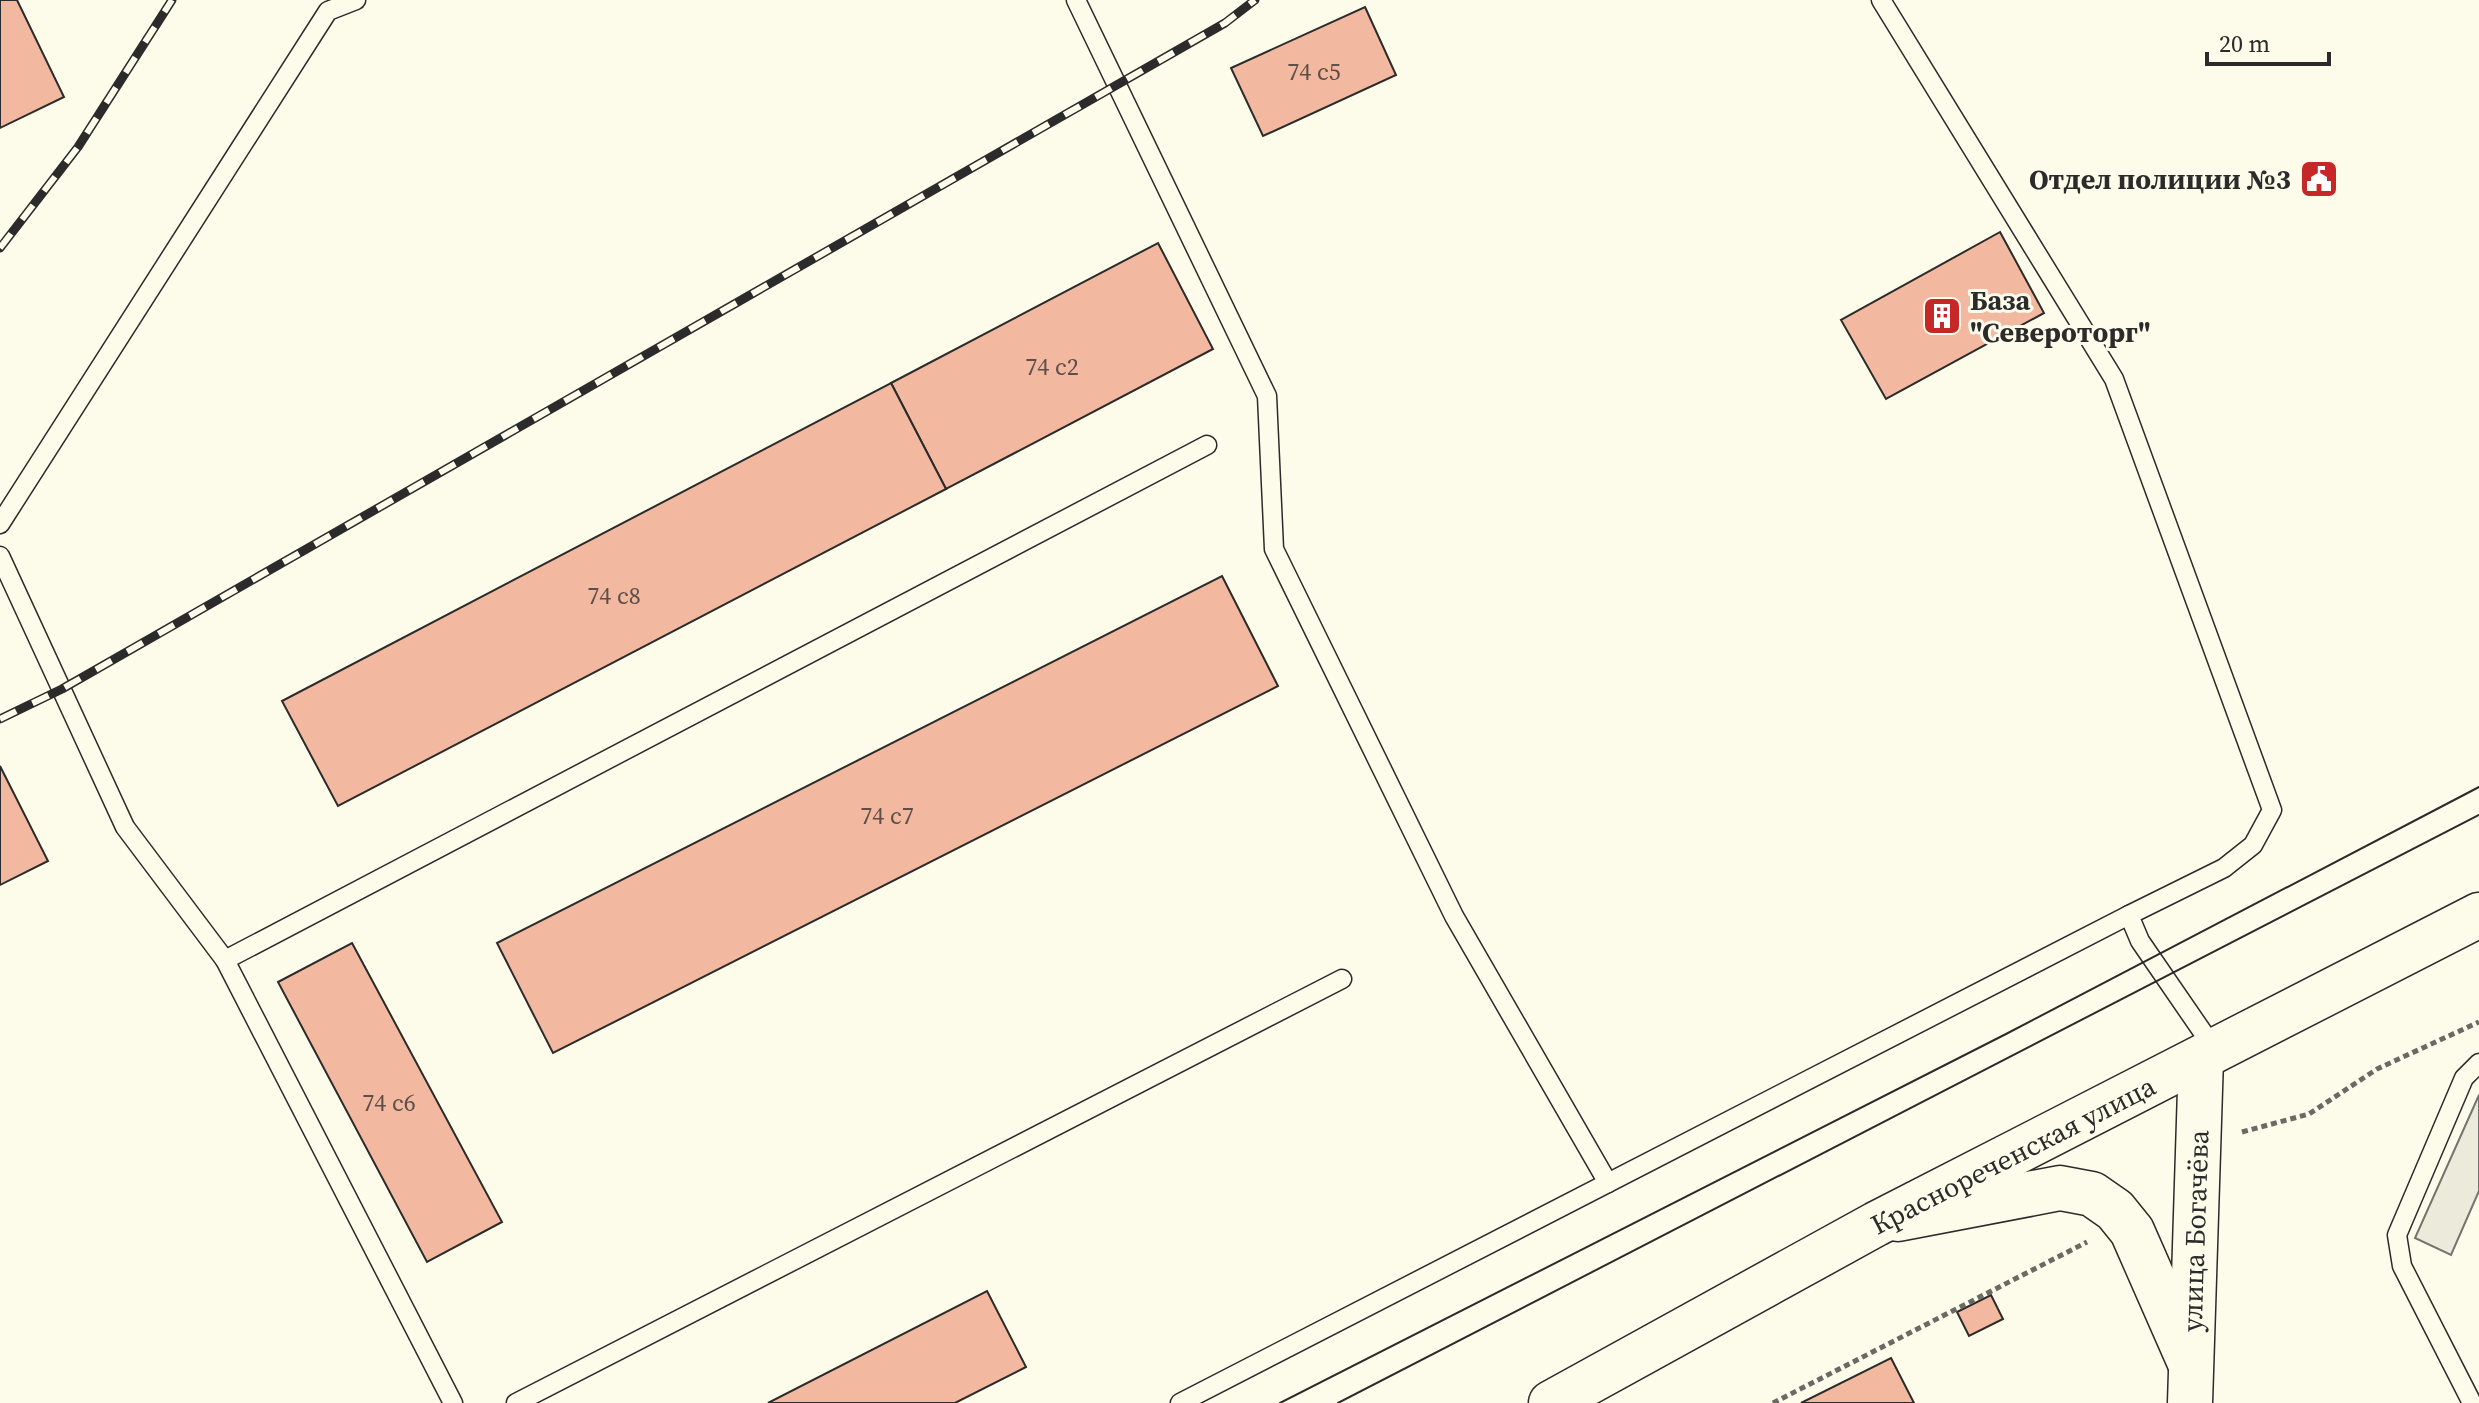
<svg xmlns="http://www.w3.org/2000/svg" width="2479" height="1403" viewBox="0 0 2479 1403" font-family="'Source Serif 4',serif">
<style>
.parking{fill:#eceadb;stroke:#74746e;stroke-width:2}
.building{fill:#f2b8a0;stroke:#2b2b2b;stroke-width:2}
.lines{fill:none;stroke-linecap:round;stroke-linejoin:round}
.lane-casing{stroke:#2b2b2b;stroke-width:21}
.secondary-casing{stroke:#2b2b2b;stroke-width:47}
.primary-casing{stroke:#2b2b2b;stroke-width:47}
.path{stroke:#6a6964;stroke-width:5;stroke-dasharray:6 4;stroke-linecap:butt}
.lane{stroke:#fdfbea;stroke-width:18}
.secondary{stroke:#fdfbea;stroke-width:44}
.primary{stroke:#fdfbea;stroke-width:44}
.tram{stroke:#2b2b2b;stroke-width:2}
.rail-casing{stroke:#2b2b2b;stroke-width:9}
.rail{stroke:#fdfbea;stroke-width:6;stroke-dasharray:18;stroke-linecap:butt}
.labels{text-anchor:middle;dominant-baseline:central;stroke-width:6;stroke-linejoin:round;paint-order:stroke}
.number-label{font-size:24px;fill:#5d4e48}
.poi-label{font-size:28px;font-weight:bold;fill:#2b2b2b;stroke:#fdfbea;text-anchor:end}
.street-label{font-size:28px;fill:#2b2b2b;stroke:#fdfbea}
</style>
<rect width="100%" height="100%" fill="#fdfbea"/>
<path class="parking" d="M2479 1095V1191L2451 1255 2415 1238Z"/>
<g class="building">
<path d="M0 0H17L64 97 0 128Z"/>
<path d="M1365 7 1396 75 1263 136 1231 68Z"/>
<path d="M2000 232 2044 313 1886 399 1841 320Z"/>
<path d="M1158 243 1213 349 946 489 891 383Z"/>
<path d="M891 383 946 489 338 806 282 701Z"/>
<path d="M1222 576 1278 686 553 1053 497 943Z"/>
<path d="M0 766 48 861 0 885Z"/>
<path d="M352 943 502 1222 427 1262 278 982Z"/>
<path d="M987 1291 1026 1367 955 1403H768Z"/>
<path d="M1991 1295 2003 1319 1969 1336 1957 1312Z"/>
<path d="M1891 1358 1914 1403H1801Z"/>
</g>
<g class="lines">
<defs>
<g id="lane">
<path d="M1076 0 1267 396 1274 549 1454 916 1608 1183"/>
<path d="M1881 0 2114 379 2272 810 2253 845 2224 868 2129 915 2140 941 2215 1050"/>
<path d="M0 524 328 11 356 0"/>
<path d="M0 556 125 827 225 960 453 1403"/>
<path d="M225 960 1207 445"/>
<path d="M516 1403 1342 979"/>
<path d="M1180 1403 2129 915"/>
<path d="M2472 1403 2402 1266 2397 1235 2464 1078 2479 1063"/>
</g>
<g id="secondary">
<path d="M1898 1219 2060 1188 2092 1194 2115 1210 2132 1231 2190 1363"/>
<path d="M2190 1403 2201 1058"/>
</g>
<path id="primary" d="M1551 1403 1876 1224 2479 915"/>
</defs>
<use href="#lane" class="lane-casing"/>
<use href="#secondary" class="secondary-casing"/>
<use href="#primary" class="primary-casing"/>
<g class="path">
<path d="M2242 1132 2309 1114 2377 1069 2479 1022"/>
<path d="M1773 1403 2087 1242"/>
</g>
<use href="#lane" class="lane"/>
<use href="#secondary" class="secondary"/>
<use href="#primary" class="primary"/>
<g class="tram">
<path d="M1280 1403 2006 1034 2479 787"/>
<path d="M1338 1403 2479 815"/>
</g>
<defs>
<g id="rail">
<path d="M0 248 78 147 172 0"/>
<path d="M0 719 62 689 1225 23 1255 0"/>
</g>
</defs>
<use href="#rail" class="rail-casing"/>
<use href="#rail" class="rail"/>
</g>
<defs>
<symbol id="civic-square" viewBox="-11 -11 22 22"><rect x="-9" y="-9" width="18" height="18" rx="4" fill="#c62828" stroke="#fdfbea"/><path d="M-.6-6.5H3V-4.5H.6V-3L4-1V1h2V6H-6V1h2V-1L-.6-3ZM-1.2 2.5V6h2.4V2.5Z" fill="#fff"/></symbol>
<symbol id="building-square" viewBox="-11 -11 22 22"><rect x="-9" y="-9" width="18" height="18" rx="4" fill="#c62828" stroke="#fdfbea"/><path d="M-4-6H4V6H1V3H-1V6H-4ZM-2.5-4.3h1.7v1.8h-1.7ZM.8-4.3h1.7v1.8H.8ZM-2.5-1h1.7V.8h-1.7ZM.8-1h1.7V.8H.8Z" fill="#fff"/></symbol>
</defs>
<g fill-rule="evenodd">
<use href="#civic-square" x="2297" y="157" width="44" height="44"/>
<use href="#building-square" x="1920" y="294" width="44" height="44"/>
</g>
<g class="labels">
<g class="number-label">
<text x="1314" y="71">74 с5</text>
<text x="1052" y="366">74 с2</text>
<text x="614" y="595">74 с8</text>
<text x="887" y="815">74 с7</text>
<text x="389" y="1102">74 с6</text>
</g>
<g class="poi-label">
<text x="2291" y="179">Отдел полиции №3</text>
<text x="1970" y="300" text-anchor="start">База<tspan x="1970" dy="32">"Североторг"</tspan></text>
</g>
<g class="street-label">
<text transform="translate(2013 1155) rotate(-27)">Краснореченская улица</text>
<text transform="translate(2195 1231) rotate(-88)">улица Богачёва</text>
</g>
</g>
<path d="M2207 52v12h122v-12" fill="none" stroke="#2b2b2b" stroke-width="4"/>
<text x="2219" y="52" font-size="24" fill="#2b2b2b" stroke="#fdfbea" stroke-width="6" paint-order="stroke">20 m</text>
</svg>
